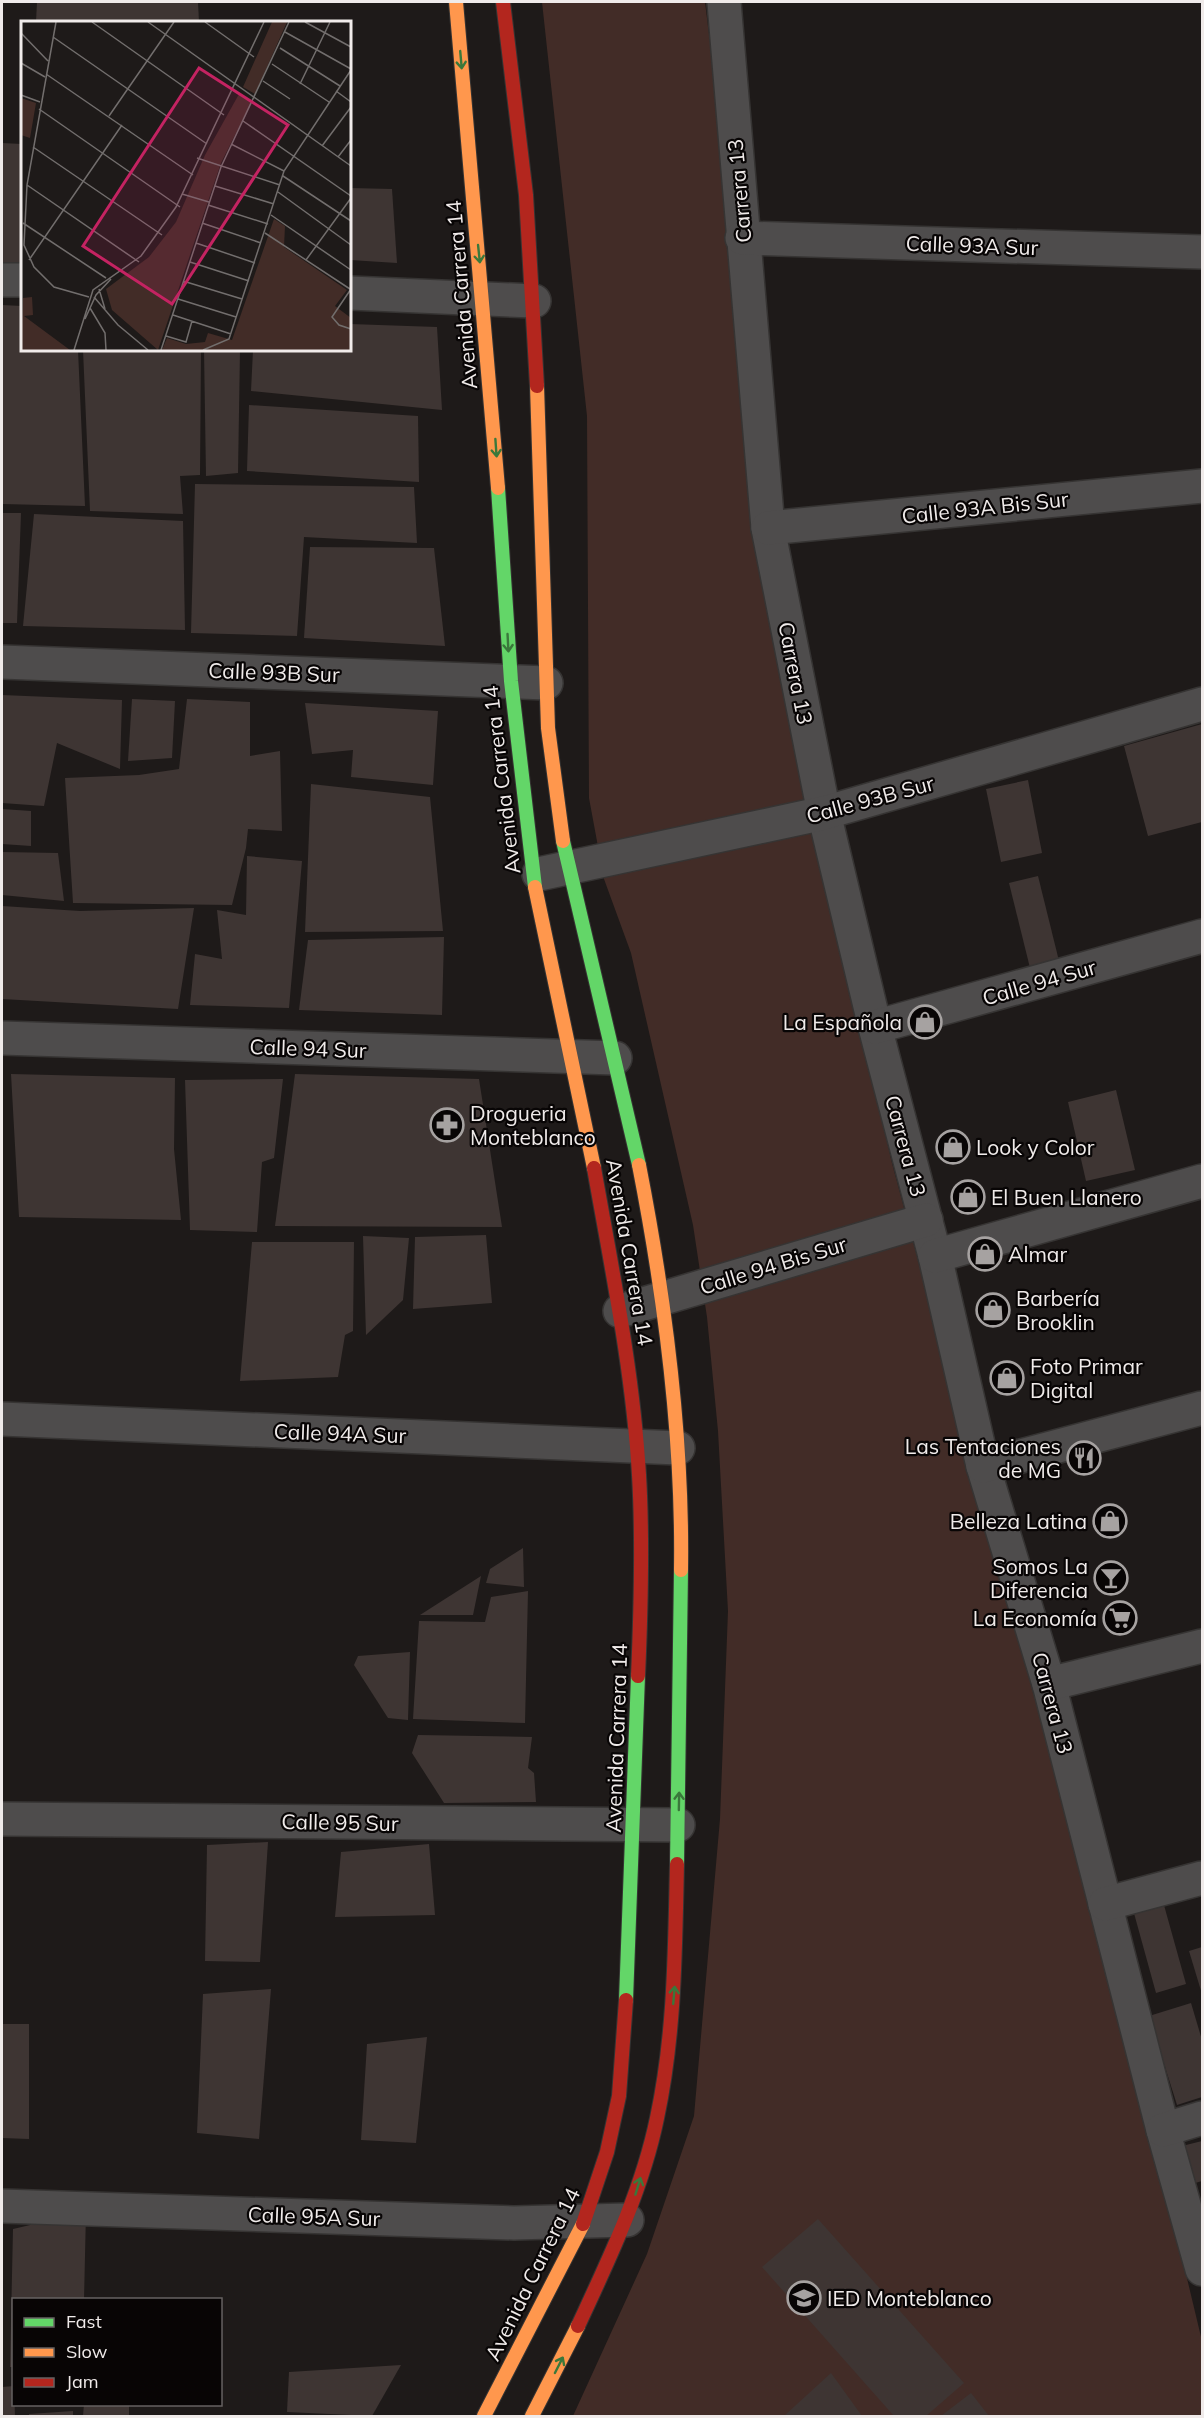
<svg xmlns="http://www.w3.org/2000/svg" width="1204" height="2418" viewBox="0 0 1204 2418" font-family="Mulish,sans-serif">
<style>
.green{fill:#422c27}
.building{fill:#3e3533}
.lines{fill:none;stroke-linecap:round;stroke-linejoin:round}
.street-casing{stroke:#363433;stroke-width:36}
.fast-casing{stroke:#363433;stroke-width:16}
.slow-casing{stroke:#363433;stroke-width:16}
.jam-casing{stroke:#363433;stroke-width:16}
.street{stroke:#4e4c4c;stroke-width:33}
.fast{stroke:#63d668;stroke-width:14}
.slow{stroke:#ff974d;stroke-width:14}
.jam{stroke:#b3261e;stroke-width:14}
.oneway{stroke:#3a783b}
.labels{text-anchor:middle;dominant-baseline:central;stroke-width:4.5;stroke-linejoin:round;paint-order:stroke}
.street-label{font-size:21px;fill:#f0ebea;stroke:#080505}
.poi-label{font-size:21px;fill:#f0ebea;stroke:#080505;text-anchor:start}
.inset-road{fill:none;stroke:#726e6d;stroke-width:1.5}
.view{fill:#c42362;fill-opacity:0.15;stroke:#c42362;stroke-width:3}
.inset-edge{fill:none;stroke:#f0ebea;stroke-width:3}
</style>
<rect width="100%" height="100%" fill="#1e1a19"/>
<path class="green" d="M542 2H705L800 771 892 1163 1157 2153 1202 2341V2416H573L647 2254 694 2116 720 1819 728 1611 718 1431 707 1317 693 1225 631 953 604 879 589 798 587 416Z"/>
<g class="building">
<path d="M37 2H198L199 22H36Z"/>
<path d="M2 143 22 144V263H2Z"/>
<path d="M350 188 392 189 397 263 350 260Z"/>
<path d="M2 305 22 306V350H78L85 506 2 504Z"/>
<path d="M350 324 437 327 442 410 251 391 253 350H350Z"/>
<path d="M83 350H201L200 475 180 476 183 514 90 511Z"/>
<path d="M204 350H240L238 473 206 476Z"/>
<path d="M249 405 418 416 419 482 247 471Z"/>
<path d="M195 484 414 487 417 543 304 537 297 636 191 633Z"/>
<path d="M2 513H21L17 623H2Z"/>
<path d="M34 514 183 521 185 630 23 626Z"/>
<path d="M310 547 434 548 445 646 304 638Z"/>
<path d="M2 695 122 700 120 769 57 743 44 806 2 803Z"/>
<path d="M132 699 175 701 172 758 128 761Z"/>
<path d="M187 699 250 702V756L280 751 282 831 248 829 246 848 232 905 73 903 65 778 139 775 179 769Z"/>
<path d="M305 703 438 711 433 785 351 777 353 750 312 754Z"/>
<path d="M1202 724V822L1148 836 1124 746Z"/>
<path d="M1028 780 1042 853 1001 862 986 789Z"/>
<path d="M311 784 430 797 443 931 305 932Z"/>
<path d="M2 809 31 811V846L2 844Z"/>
<path d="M2 852 58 853 64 901 2 895Z"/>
<path d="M247 856 302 861 289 1008 190 1005 195 954 222 959 217 910 246 915Z"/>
<path d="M1038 876 1060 965 1031 972 1009 883Z"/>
<path d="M2 906 80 911 194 908 178 1009 2 999Z"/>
<path d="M444 937 442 1015 299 1010 308 940Z"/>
<path d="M11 1074 175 1078 174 1149 181 1220 19 1217Z"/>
<path d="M295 1074 479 1079 502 1227 275 1226Z"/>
<path d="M283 1079 274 1158 262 1162 257 1232 190 1230 185 1080Z"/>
<path d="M1116 1090 1135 1170 1086 1181 1068 1102Z"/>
<path d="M486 1235 492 1303 413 1309 415 1237Z"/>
<path d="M363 1236 409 1238 403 1300 366 1335Z"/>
<path d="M252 1242H354L353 1331 345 1335 338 1377 240 1381Z"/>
<path d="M523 1548 524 1587 486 1583 490 1569Z"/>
<path d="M481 1576 473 1615H420Z"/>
<path d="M528 1591 525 1723 413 1719 419 1621 485 1622 491 1597Z"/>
<path d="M410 1652 408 1720 388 1718 354 1665 358 1656Z"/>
<path d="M418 1735 532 1737 528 1768 534 1773 536 1802 444 1803 412 1753Z"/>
<path d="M268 1842 260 1962 205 1961 207 1845Z"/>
<path d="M429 1844 435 1915 335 1917 341 1852Z"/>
<path d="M1162 1898 1186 1984 1156 1993 1132 1906Z"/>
<path d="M1202 1947V1994L1189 1951Z"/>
<path d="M271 1989 259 2139 197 2133 203 1994Z"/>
<path d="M1191 2003 1202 2040V2097L1177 2105 1149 2016Z"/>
<path d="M2 2024H29V2139L2 2138Z"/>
<path d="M427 2037 416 2143 361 2140 367 2044Z"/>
<path d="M1202 2141V2181L1192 2184 1182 2146Z"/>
<path d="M86 2212 84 2300H14V2367H10L13 2229Z"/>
<path d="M818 2219 964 2383 926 2416H894L762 2267Z"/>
<path d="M401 2365 372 2416 287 2412 289 2372Z"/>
<path d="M831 2373 862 2416H784Z"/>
<path d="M14 2386 15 2416H2V2387Z"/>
<path d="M971 2393 989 2416H941Z"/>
<path d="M84 2404H129V2416H83Z"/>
<path d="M73 2411V2416H29V2414Z"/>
</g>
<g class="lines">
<defs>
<g id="street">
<path d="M724 2 768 528 824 813 875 1027 935 1256 983 1466 1049 1684 1163 2130 1202 2269"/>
<path d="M742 238 1202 252"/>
<path d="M2 280H22"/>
<path d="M350 293 534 301"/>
<path d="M768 528 1202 486"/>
<path d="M2 662 546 683"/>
<path d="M539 874 824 813 1202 704"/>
<path d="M875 1027 1202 936"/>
<path d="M2 1038 615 1058"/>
<path d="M935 1256 1202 1181"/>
<path d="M620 1311 926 1220"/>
<path d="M2 1419 678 1448"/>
<path d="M983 1466 1202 1408"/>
<path d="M1049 1684 1202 1646"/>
<path d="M2 1819 678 1825"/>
<path d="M1105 1904 1202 1878"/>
<path d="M1163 2130 1202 2118"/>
<path d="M2 2206 514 2223 627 2220"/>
</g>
<g id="fast">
<path d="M498 488 511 681 535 887"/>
<path d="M563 841 639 1165"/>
<path d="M677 1864 681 1570"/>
<path d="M626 2000 638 1676"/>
</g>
<g id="slow">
<path d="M456 2 498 488"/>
<path d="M537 386 548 728 563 841"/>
<path d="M535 887 594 1168"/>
<path d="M639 1165C665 1298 683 1434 681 1570"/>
<path d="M484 2416 583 2224"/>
<path d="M532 2416 578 2326"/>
</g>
<g id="jam">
<path d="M503 2 526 195 537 386"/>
<path d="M594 1168C612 1270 633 1372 639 1475 643 1542 641 1609 638 1676"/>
<path d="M583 2224 607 2152 619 2096 626 2000"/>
<path d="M578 2326C609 2259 642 2191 657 2118 675 2034 675 1949 677 1864"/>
</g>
</defs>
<use href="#street" class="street-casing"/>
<use href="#fast" class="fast-casing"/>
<use href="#slow" class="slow-casing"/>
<use href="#jam" class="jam-casing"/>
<use href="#street" class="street"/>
<use href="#fast" class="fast"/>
<use href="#slow" class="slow"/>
<use href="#jam" class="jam"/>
</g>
<defs><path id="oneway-shaft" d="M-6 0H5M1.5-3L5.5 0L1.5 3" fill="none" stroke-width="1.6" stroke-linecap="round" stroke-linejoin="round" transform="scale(1.5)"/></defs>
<g class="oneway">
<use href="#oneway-shaft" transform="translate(461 60) rotate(85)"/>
<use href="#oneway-shaft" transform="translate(479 254) rotate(84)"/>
<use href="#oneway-shaft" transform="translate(496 448) rotate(86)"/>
<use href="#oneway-shaft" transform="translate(508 643) rotate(87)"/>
<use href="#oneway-shaft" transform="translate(679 1801) rotate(-89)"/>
<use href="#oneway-shaft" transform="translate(674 1995) rotate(-85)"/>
<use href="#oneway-shaft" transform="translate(638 2186) rotate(-73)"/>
<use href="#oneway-shaft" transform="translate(559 2365) rotate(-63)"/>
</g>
<defs>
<symbol id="shop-ring" viewBox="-11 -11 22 22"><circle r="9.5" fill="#080505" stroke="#a6a2a1" stroke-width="1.5"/><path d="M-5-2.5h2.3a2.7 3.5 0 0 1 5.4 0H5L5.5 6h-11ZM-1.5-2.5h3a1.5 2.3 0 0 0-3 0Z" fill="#a6a2a1"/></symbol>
<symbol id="pharmacy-ring" viewBox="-11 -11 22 22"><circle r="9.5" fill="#080505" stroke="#a6a2a1" stroke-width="1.5"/><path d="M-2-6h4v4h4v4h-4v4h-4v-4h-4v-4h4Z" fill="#a6a2a1"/></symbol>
<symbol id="restaurant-ring" viewBox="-11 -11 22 22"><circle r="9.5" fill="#080505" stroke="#a6a2a1" stroke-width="1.5"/><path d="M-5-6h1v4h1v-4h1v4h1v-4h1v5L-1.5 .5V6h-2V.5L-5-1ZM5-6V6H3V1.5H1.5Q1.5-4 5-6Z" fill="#a6a2a1"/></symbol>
<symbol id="bar-ring" viewBox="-11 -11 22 22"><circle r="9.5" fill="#080505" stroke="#a6a2a1" stroke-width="1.5"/><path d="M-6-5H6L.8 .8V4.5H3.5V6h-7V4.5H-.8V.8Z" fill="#a6a2a1"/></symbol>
<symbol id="supermarket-ring" viewBox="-11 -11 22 22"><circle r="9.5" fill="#080505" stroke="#a6a2a1" stroke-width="1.5"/><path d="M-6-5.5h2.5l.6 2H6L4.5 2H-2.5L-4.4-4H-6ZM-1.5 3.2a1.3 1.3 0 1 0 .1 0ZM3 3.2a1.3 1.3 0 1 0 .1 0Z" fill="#a6a2a1"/></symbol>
<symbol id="school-ring" viewBox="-11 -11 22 22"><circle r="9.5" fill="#080505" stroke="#a6a2a1" stroke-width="1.5"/><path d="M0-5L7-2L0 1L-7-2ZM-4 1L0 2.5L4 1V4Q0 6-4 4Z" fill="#a6a2a1"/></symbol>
</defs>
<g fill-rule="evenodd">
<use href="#shop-ring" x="906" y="1003" width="38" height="38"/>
<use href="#pharmacy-ring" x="428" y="1106" width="38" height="38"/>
<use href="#shop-ring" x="934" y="1128" width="38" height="38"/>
<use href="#shop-ring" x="949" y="1178" width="38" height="38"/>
<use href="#shop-ring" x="966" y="1235" width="38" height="38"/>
<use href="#shop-ring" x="974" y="1291" width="38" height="38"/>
<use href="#shop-ring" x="988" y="1359" width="38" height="38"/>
<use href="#restaurant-ring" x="1065" y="1439" width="38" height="38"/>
<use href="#shop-ring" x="1091" y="1502" width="38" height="38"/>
<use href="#bar-ring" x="1092" y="1559" width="38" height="38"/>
<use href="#supermarket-ring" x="1101" y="1599" width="38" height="38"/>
<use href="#school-ring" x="785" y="2279" width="38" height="38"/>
</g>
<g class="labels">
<g class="street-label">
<text transform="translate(739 191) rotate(-95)">Carrera 13</text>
<text transform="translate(972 245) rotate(2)">Calle 93A Sur</text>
<text transform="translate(461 295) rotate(-95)">Avenida Carrera 14</text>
<text transform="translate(985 507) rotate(-6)">Calle 93A Bis Sur</text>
<text transform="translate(274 672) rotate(2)">Calle 93B Sur</text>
<text transform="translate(796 673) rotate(79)">Carrera 13</text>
<text transform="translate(501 780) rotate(-97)">Avenida Carrera 14</text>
<text transform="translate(870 799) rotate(-15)">Calle 93B Sur</text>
<text transform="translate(1039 982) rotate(-16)">Calle 94 Sur</text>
<text transform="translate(308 1048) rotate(2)">Calle 94 Sur</text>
<text transform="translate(906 1146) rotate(75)">Carrera 13</text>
<text transform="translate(630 1252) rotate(80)">Avenida Carrera 14</text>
<text transform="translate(773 1265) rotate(-17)">Calle 94 Bis Sur</text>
<text transform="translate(340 1433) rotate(2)">Calle 94A Sur</text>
<text transform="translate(1053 1703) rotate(75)">Carrera 13</text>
<text transform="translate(616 1738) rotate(-88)">Avenida Carrera 14</text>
<text transform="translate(340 1822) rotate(1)">Calle 95 Sur</text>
<text transform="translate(314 2216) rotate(2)">Calle 95A Sur</text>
<text transform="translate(532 2274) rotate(-64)">Avenida Carrera 14</text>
</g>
<g class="poi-label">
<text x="902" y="1022" text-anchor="end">La Española</text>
<text x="470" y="1113">Drogueria<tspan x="470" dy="24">Monteblanco</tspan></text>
<text x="976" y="1147">Look y Color</text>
<text x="991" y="1197">El Buen Llanero</text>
<text x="1008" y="1254">Almar</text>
<text x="1016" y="1298">Barbería<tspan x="1016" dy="24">Brooklin</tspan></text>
<text x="1030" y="1366">Foto Primar<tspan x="1030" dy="24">Digital</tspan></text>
<text x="1061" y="1446" text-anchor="end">Las Tentaciones<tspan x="1061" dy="24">de MG</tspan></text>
<text x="1087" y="1521" text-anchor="end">Belleza Latina</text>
<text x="1088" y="1566" text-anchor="end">Somos La<tspan x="1088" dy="24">Diferencia</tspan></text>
<text x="1097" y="1618" text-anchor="end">La Economía</text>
<text x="827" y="2298">IED Monteblanco</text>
</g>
</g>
<g transform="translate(21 21)">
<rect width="330" height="330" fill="#1e1a19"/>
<path d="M251 1H266L234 73 222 66ZM218 73 231 80 200 142 137 329 91 289 85 268 128 236 155 201 184 134ZM0 77 15 82 9 117 0 114ZM253 198 264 205 263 226 326 269 314 285 330 297V329H141L146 317 165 323 184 321 187 312 211 319ZM11 276 12 294 3 295 49 329H0L2 277Z" fill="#422c27"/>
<path class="inset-road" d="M35 1 6 164 3 224 13 246 33 266 68 276M71 1 203 94M127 1 330 145M184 1 233 36M284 1 330 26M264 11 330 48M0 12 27 40M32 16 186 123M259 27 319 65M0 42 24 56M251 43 308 81M25 53 172 154M242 60 269 78M279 63 309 1M315 70 330 81M0 74 19 81M18 88 159 186M88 95 153 1M222 100 330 175M210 123 263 150M301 125 330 86M12 126 141 214M317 136 330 119M176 137 259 164M262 155 330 200M6 164 118 241M194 165 253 183M257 171 330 224M161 173 188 181M187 184 247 203M250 194 330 249M2 202 85 257M181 202 240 222M244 212 329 268M175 222 234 242M8 239 101 104M285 239 330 177M169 241 228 260M162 260 221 278M78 268 84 288M330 268 311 296 318 304 330 308M73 276 97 304 127 329M157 278 215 296M69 287 84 312 85 329M152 294 210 313M64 298 75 274 90 258M145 315 165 321 171 300M53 329 72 269 120 235 155 186 243 1M140 329 200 146 268 1M182 329 208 318 263 150 330 49"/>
<path class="view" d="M178 47 267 104 151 283 62 225Z"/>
<rect width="330" height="330" class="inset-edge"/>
</g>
<rect width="1204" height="2418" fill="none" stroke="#f0ebea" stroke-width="6"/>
<rect x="12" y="2298" width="210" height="108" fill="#080505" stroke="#656161" stroke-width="1.5"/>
<rect x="24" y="2318" width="30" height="9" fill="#63d668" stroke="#656161" stroke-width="1.5"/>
<text x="66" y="2328" font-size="18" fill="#f0ebea">Fast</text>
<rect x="24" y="2348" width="30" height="9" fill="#ff974d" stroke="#656161" stroke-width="1.5"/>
<text x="66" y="2358" font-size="18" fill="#f0ebea">Slow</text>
<rect x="24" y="2378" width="30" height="9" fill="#b3261e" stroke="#656161" stroke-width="1.5"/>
<text x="66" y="2388" font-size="18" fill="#f0ebea">Jam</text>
</svg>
